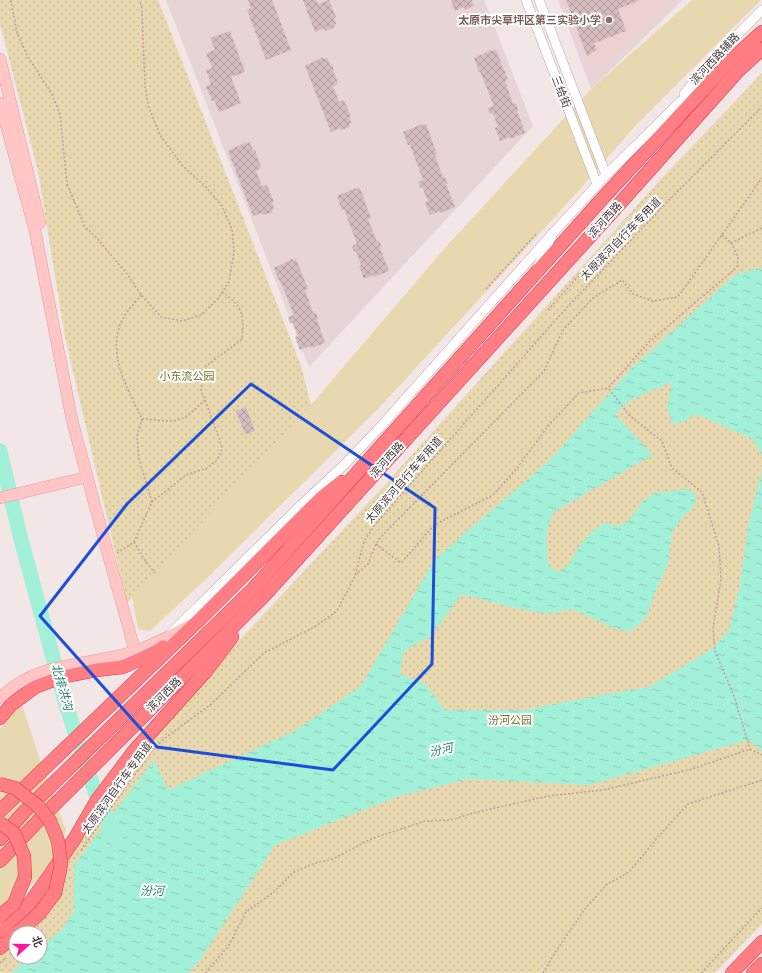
<svg xmlns="http://www.w3.org/2000/svg" width="762" height="973" viewBox="0 0 762 973" font-family="Karla,'Noto Sans SC',sans-serif">
<style>
.residential{fill:#e7d4d5}
.education{fill:#edd0d1}
.green{fill:#e8d8af}
.park{fill:url(#park-dots);fill-rule:evenodd}
.water{fill:url(#water-ripples)}
.lines{fill:none;stroke-linecap:round;stroke-linejoin:round}
.river{stroke:#a2f0d7;stroke-width:15}
.building{fill:url(#building-cross-hatch)}
.tertiary-casing{stroke:#bfa9ab;stroke-width:10}
.secondary-casing{stroke:#e09e9e;stroke-width:12}
.trunk-casing{stroke:#de3647;stroke-width:14}
.path{stroke:#c19a9e;stroke-width:1.5;stroke-dasharray:2 2;stroke-linecap:butt}
.tertiary{stroke:#fff;stroke-width:9}
.secondary{stroke:#ffc6c5;stroke-width:11}
.trunk{stroke:#fe7e84;stroke-width:13}
.trunk-bridge-casing{stroke:#de3647;stroke-width:14;stroke-linecap:butt}
.trunk-bridge{stroke:#fe7e84;stroke-width:13}
.marked{fill:none;stroke:#1d4ed8;stroke-width:3;stroke-linejoin:round}
.education-dot{fill:#8d6e63;stroke:#fff;stroke-width:1.5}
.labels{text-anchor:middle;dominant-baseline:central;stroke-width:4;stroke-linejoin:round;paint-order:stroke}
.education-label{font-size:11px;font-weight:bold;fill:#785e54;stroke:#fff;text-anchor:end}
.street-label{font-size:11px;fill:#463638;stroke:#fff}
.park-label{font-size:11px;fill:#786f28;stroke:#fff}
.water-label{font-size:12px;font-style:italic;fill:#258265;stroke:#fff}
</style>
<defs>
<pattern id="park-dots" width="8" height="8" patternUnits="userSpaceOnUse"><rect width="8" height="8" fill="#e8d8af"/><path d="M2 2h.1M6 6h.1" fill="none" stroke="#c8ba97" stroke-width="1.8" stroke-linecap="round"/></pattern>
<pattern id="water-ripples" width="26" height="14" patternUnits="userSpaceOnUse"><rect width="26" height="14" fill="#a2f0d7"/><path d="M2 4q2-2 4 0t4 0M15 11q2-2 4 0t4 0" fill="none" stroke="#8dceb9"/></pattern>
<pattern id="building-cross-hatch" width="8" height="8" patternUnits="userSpaceOnUse"><rect width="8" height="8" fill="#d5bcbf"/><path d="M0 0l8 8M0 8l8-8" fill="none" stroke="#af9a9c"/></pattern>
</defs>
<rect width="100%" height="100%" fill="#f3e6e7"/>
<g class="residential">
<path d="M166 0H484L533 126 309 367Z"/>
<path d="M558 0H683L591 89Z"/>
</g>
<path class="education" d="M563 0H675L591 74Z"/>
<g class="green">
<path d="M692 0H761L637 124 573 197 379 408 207 578 150 631 138 629 132 597 311 405 444 249 591 89Z"/>
<path d="M21 702 38 754 66 831 49 868 0 916V729Z"/>
</g>
<g class="park">
<path d="M0 0H158L301 366 311 405 127 603 65 337 38 171 0 24Z"/>
<path d="M762 73V924L715 973H0V951L42 903 72 849 149 744 232 648 384 486 661 179ZM16 933H40V957H16Z"/>
</g>
<path class="water" d="M762 267V456L753 439 696 414 681 423H672L667 407 672 382 631 400 615 414 653 455 555 511C544 528 546 548 549 567L559 572 569 564 582 542 595 529 607 522 617 527 628 521 643 501 654 493 688 489 697 496 693 507 682 518 672 533 668 564 657 588 646 618 631 631 616 629 573 609 546 614 502 605 462 594 431 636 405 650 399 673 426 685 445 710H524L601 695 649 687 712 649 729 630 740 585 748 526 762 469V751L748 740 589 785 468 779 396 797 275 845 198 963 188 973H11L28 957H40V948L62 930 74 911V865L154 760 168 790 293 732 361 686 435 559 549 461 630 370 735 275Z"/>
<g class="lines">
<path class="river" d="M0 451 20 536 66 705 95 792 116 839"/>
</g>
<g class="building">
<path d="M248 0H272L291 50 266 60 247 10 251 8Z"/>
<path d="M303 0H316L318 4 329 0 336 17 334 18 336 24 334 25 335 27 325 31 324 28 315 32Z"/>
<path d="M451 0H472L474 6 465 10 464 7 455 11Z"/>
<path d="M566 0H638V1L618 9 626 31 594 43 597 50 587 56Z"/>
<path d="M230 31 245 72 231 77 241 103 219 112 214 100 212 101 206 86 211 84 206 70 212 68 206 53 215 50 210 38Z"/>
<path d="M492 50 493 51 496 50 508 80 505 81 513 104 516 103 518 110H517L525 133 510 139V137L500 141 495 128 498 127 493 113 490 114 488 108 494 106 480 71 479 72 474 58Z"/>
<path d="M323 57 324 59 327 58 331 66 332 65 338 84 333 86 339 102 344 100 351 117H349L352 123 349 124 350 127 340 130V128L331 132 305 66Z"/>
<path d="M422 124V125L426 124 437 154 435 155 443 178 445 177 448 183 446 184 455 207 440 213 439 211 430 215 425 202 428 201 422 187 420 188 418 182 423 180 410 145H408L403 132Z"/>
<path d="M246 142 247 144 250 142 253 151 255 150 261 168 256 171 262 186 267 185 274 202H272L274 208 272 209 273 212 263 215 262 213 253 216 228 151Z"/>
<path d="M356 188V189L360 188 371 218 368 219 377 242 379 241 382 247 380 248 389 271 374 277 373 275 364 279 359 266 361 265 356 251 354 252 352 246 357 244 344 209 342 210 337 196Z"/>
<path d="M292 259 293 261 296 259 308 289 305 290 308 298 313 313H316L318 319H317L325 343 310 348V346L300 350 295 337 298 336 293 323H290L288 317 294 315 280 280 279 281 274 268Z"/>
<path d="M246 407 255 431 245 434 236 411Z"/>
</g>
<g class="lines">
<defs>
<g id="tertiary">
<path d="M526 0 597 184"/>
<path d="M539 0 606 175"/>
<path d="M684 94 703 70 762 10"/>
<path d="M538 266 553 233 606 175 681 101 702 84"/>
<path d="M170 634 301 505 344 465 382 425 553 233"/>
</g>
<g id="secondary">
<path d="M0 59 40 223"/>
<path d="M0 103 35 231 72 420 106 547 135 651"/>
<path d="M0 498 87 477"/>
<path d="M0 698C40 659 88 667 136 651 155 644 173 634 191 625"/>
</g>
<g id="trunk">
<path d="M0 718 12 704 35 687 62 677 97 670 123 667 156 652 163 647"/>
<path d="M0 811 197 622 321 498 341 482"/>
<path d="M0 839 24 812 253 589 602 199 729 62 762 32"/>
<path d="M0 861 37 822 262 598 614 210 738 71 762 49"/>
<path d="M0 931 29 904 52 872 75 838 97 800 134 751 207 670 232 637"/>
<path d="M0 948 16 934"/>
<path d="M732 973 762 942"/>
<path d="M753 973 762 964"/>
</g>
</defs>
<use href="#tertiary" class="tertiary-casing"/>
<use href="#secondary" class="secondary-casing"/>
<use href="#trunk" class="trunk-casing"/>
<g class="path">
<path d="M11 0 17 33 28 57 52 94 60 114 67 184 85 227 97 238 130 278 141 295 161 317 182 321 201 315 217 300 229 282 234 251 232 229 222 206 204 185 183 166 161 137 149 108 145 86 142 10 140 0"/>
<path d="M722 235 731 243 762 228"/>
<path d="M486 289 536 234"/>
<path d="M548 310 584 270"/>
<path d="M609 389 630 416 662 441 672 468 702 492 719 546 721 579 713 628 715 651 734 696 750 749"/>
<path d="M142 419C157 419 175 425 188 415 194 411 199 405 205 400L201 391 202 379 205 367 242 339C244 313 243 308 223 292"/>
<path d="M152 502 186 475 207 468 217 460 222 449 220 441 205 400"/>
<path d="M134 542 146 562 155 573"/>
<path d="M376 544 401 563 434 525 493 495 517 468 549 425 579 393 608 388 649 342 737 267 738 257 731 243"/>
<path d="M117 553 134 542 152 502 139 459 137 436 142 419C129 391 108 358 120 325 124 314 134 304 141 295"/>
<path d="M355 575 368 564 376 544 382 536 544 371 563 330 593 298 622 280 633 294 653 301 678 297 762 178"/>
<path d="M81 850 151 752 165 738 210 705 264 653 316 626 337 611 355 576 364 541 377 522 570 304 676 193 762 107"/>
<path d="M0 963 6 958"/>
<path d="M205 973 228 947 246 912 274 892 294 872 315 863 333 859 371 839 425 821 451 820 473 813 548 796 603 790 692 769 750 749 762 755"/>
<path d="M543 973 556 951 585 909 606 885 629 872 658 837 688 804 762 780"/>
<path d="M701 973 762 908"/>
</g>
<use href="#tertiary" class="tertiary"/>
<use href="#secondary" class="secondary"/>
<use href="#trunk" class="trunk"/>
<defs>
<g id="trunk-bridge">
<path d="M0 784 15 788 38 806 50 821 58 841 61 865 55 893 39 914 17 933"/>
<path d="M0 823 14 833 24 856 25 877 14 904 0 916"/>
</g>
</defs>
<use href="#trunk-bridge" class="trunk-bridge-casing"/>
<use href="#trunk-bridge" class="trunk-bridge"/>
</g>
<path class="marked" d="M251 384 435 508 432 664 333 770 157 747 40 616 127 504Z"/>
<circle class="education-dot" cx="609" cy="20" r="4"/>
<g class="labels">
<g class="education-label">
<text x="601" y="20">太原市尖草坪区第三实验小学</text>
</g>
<g class="street-label">
<text transform="translate(715 59) rotate(-47)">滨河西路辅路</text>
<text transform="translate(561 92) rotate(69)">三给街</text>
<text transform="translate(605 220) rotate(-48)">滨河西路</text>
<text transform="translate(621 239) rotate(-46)">太原滨河自行车专用道</text>
<text transform="translate(387 460) rotate(-48)">滨河西路</text>
<text transform="translate(404 480) rotate(-49)">太原滨河自行车专用道</text>
<text transform="translate(164 695) rotate(-45)">滨河西路</text>
<text transform="translate(117 788) rotate(-54)">太原滨河自行车专用道</text>
</g>
<g class="park-label">
<text x="187" y="376">小东流公园</text>
<text x="510" y="720">汾河公园</text>
</g>
<g class="water-label">
<text transform="translate(62 687) rotate(74)">北排洪沟</text>
<text transform="translate(441 750) rotate(-12)">汾河</text>
<text x="152" y="891">汾河</text>
</g>
</g>
<g transform="translate(28 945) rotate(69)"><circle r="19" fill="#ffffff" stroke="#b5afaf"/>
<path d="M0-3L7 15L0 10L-7 15Z" fill="#fb169c"/>
<text y="-6" font-size="11" font-weight="bold" text-anchor="middle" fill="#463638">北</text>
</g>
</svg>
